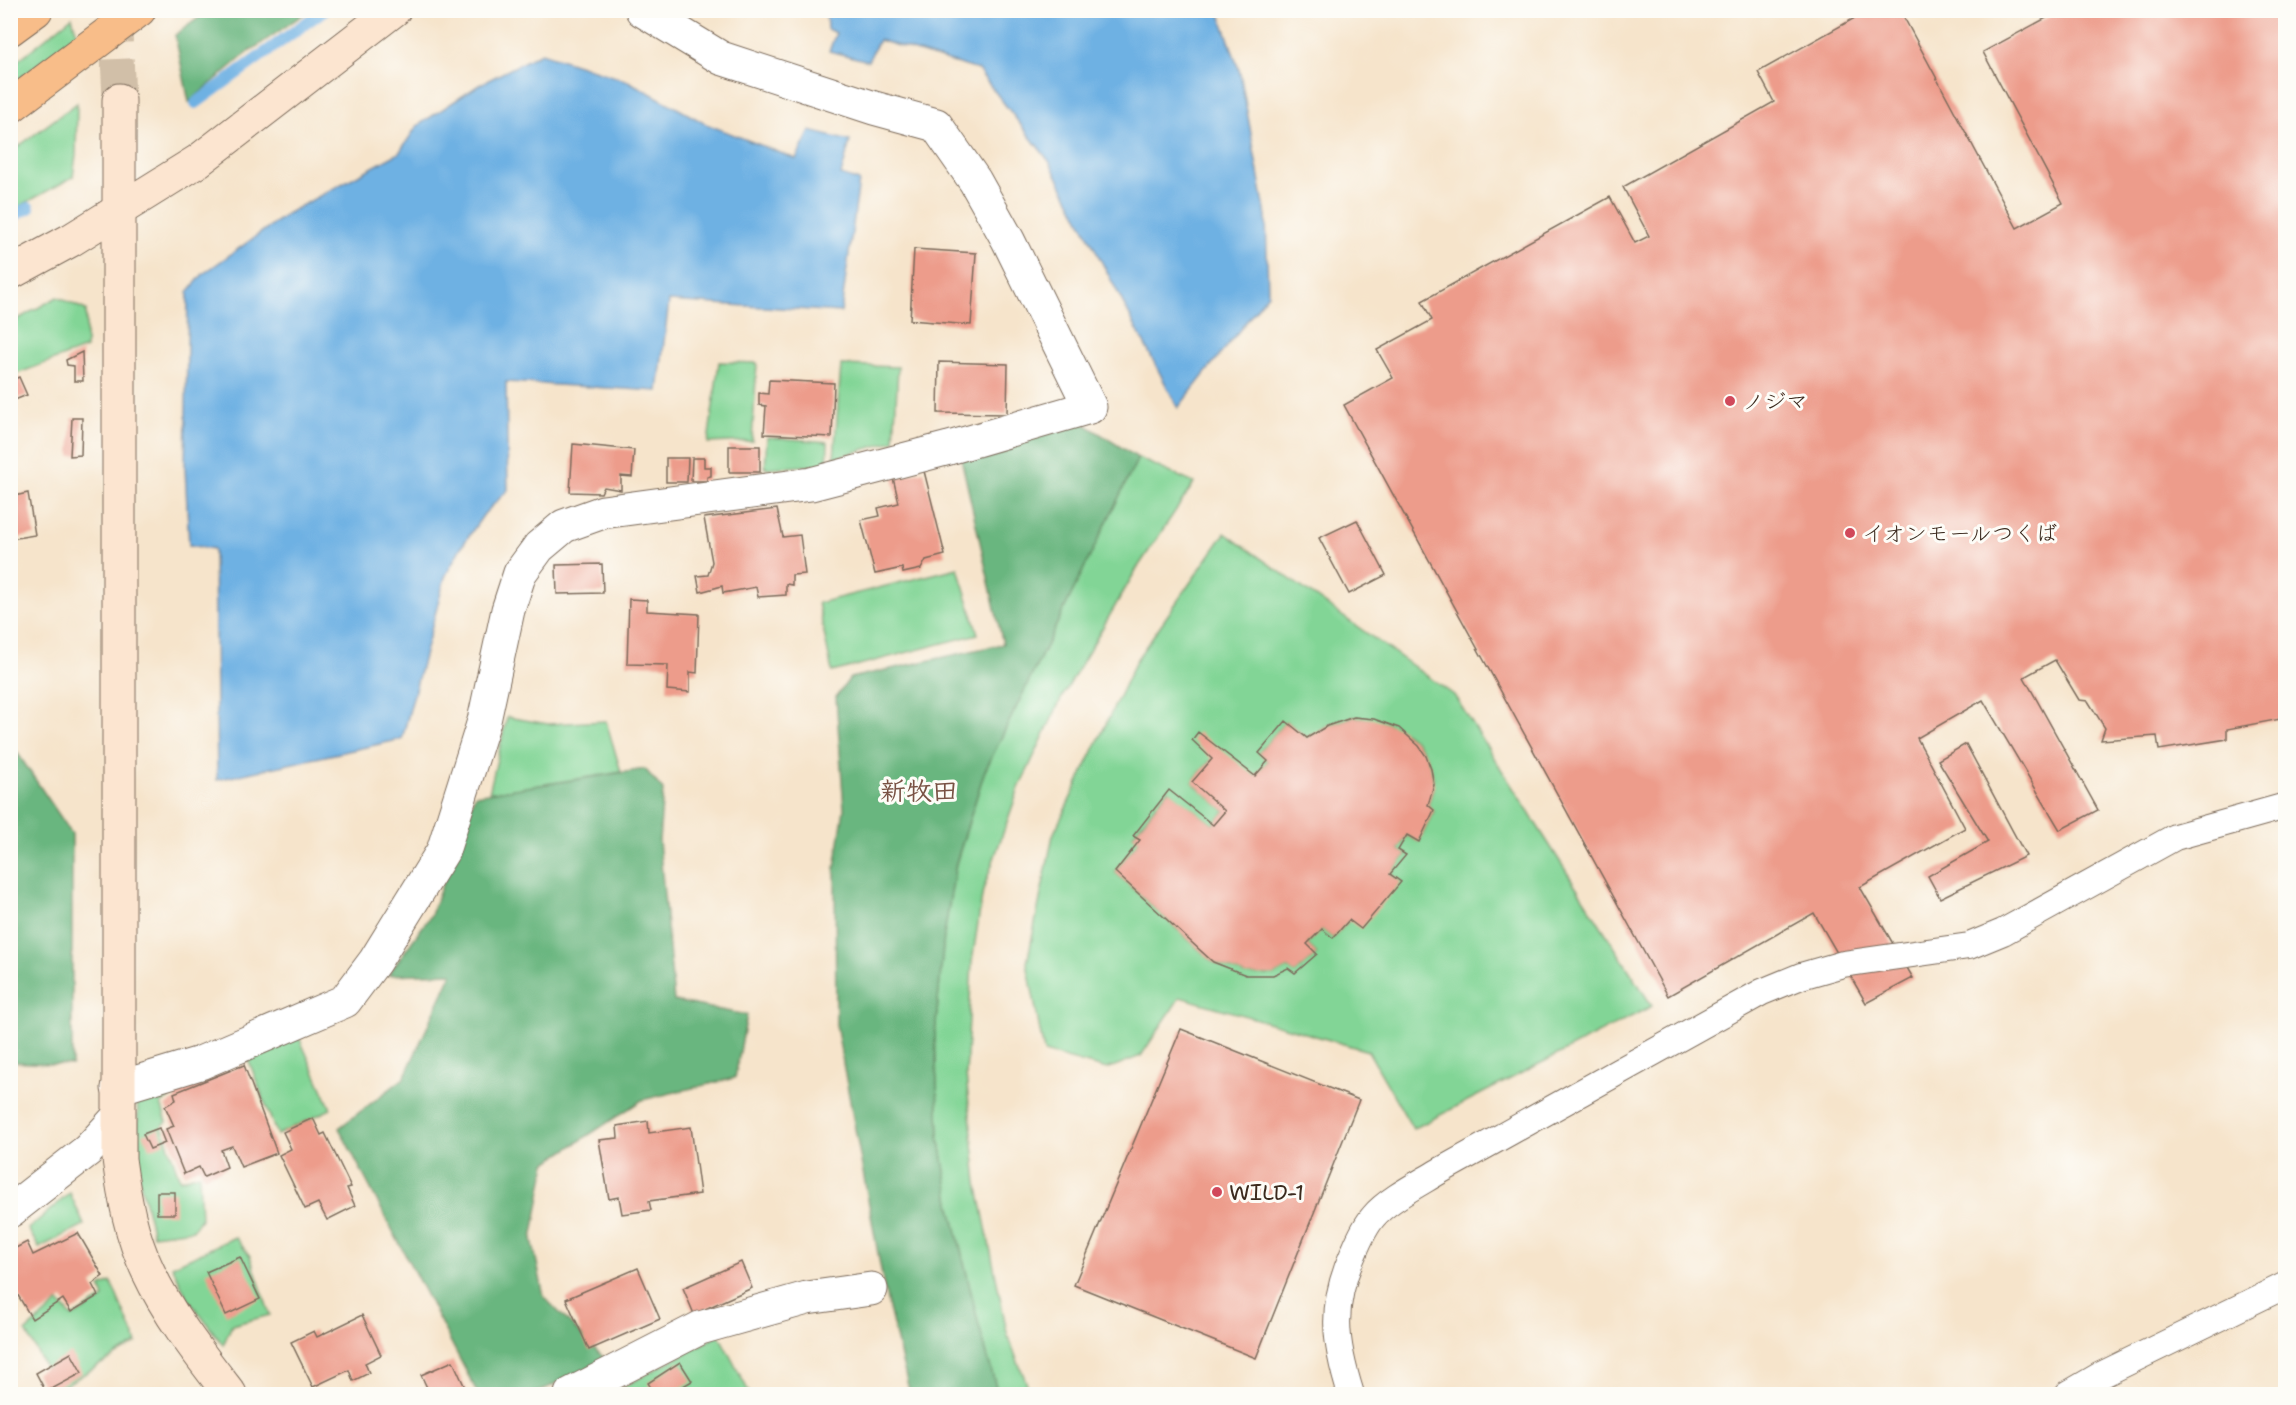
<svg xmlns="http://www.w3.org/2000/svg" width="2296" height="1405" viewBox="0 0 2296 1405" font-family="'Shantell Sans','Klee One',sans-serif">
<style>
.green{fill:#82d596;stroke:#5e805a;stroke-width:1.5;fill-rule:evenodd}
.forest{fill:#69b67f;stroke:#52704e;stroke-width:1.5}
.water{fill:#6eb1e3;stroke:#546e80;stroke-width:1.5}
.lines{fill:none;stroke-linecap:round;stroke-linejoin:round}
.stream{stroke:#6eb1e3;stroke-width:12}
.building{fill:#ed9c8b}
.secondary-tunnel{stroke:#d1bfa8;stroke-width:33;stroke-dasharray:33 16;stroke-linecap:butt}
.lane-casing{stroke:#7c6b5b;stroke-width:28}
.street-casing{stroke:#7c6b5b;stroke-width:35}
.secondary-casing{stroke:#7c6b5b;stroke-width:35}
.highway-casing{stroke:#7c6b5b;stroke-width:35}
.lane{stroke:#fff;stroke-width:26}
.street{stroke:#fff;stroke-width:33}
.secondary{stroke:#fce5d0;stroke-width:33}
.highway{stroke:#f8bd89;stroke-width:33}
.poi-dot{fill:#d1495b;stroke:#fdfcf7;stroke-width:2}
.labels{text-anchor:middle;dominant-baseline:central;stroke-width:6;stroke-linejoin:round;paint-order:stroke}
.poi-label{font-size:22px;fill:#3b2a1e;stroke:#fdfcf7;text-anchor:start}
.quarter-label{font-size:26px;font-weight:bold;fill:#795244;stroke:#fdfcf7}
</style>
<rect width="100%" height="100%" fill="#fdfcf7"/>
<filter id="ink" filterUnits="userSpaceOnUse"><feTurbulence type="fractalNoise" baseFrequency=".0167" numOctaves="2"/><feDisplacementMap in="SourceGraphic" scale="12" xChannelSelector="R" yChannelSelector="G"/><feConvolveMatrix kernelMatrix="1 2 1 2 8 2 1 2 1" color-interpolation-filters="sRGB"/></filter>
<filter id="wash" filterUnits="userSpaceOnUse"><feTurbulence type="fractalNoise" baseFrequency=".008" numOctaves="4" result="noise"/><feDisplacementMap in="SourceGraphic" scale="24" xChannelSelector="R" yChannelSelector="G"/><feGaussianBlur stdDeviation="1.35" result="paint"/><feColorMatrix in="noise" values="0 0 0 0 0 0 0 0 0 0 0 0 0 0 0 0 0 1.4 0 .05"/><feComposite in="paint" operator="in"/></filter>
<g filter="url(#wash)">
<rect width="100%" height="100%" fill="#f6e4cb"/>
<g class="green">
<path d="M72 17 77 34 11 85V66Z"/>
<path d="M77 103 76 155 73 177 11 211V152Z"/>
<path d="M57 297 86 310V348L11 376V323Z"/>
<path d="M719 362 757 363 752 441 708 443Z"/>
<path d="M841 365 898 367 894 441 834 458Z"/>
<path d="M767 437 828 442 827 465 765 468Z"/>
<path d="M1138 458 1194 483 1136 570 1061 699 1019 788 983 890 972 962 966 1075 977 1183 1008 1337 1031 1394H998L979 1326 951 1208 939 1135 935 1035 944 935 956 864 984 773Z"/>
<path d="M1225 533 1454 695 1652 1006 1413 1129 1368 1051 1180 997 1141 1056 1107 1069 1044 1052 1027 963 1053 835 1137 659ZM1354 717C1386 720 1418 731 1429 764 1432 770 1434 780 1433 787 1432 793 1430 799 1428 805L1434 811 1419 842 1407 835 1398 850 1406 855 1390 874 1400 882 1349 920 1333 938 1322 929 1307 944 1317 954 1295 973 1288 968 1273 975H1246L1213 962 1115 872 1140 840 1133 835 1168 790 1213 825 1225 811 1192 782 1212 759 1255 776 1268 761 1259 753 1286 721 1307 738 1327 726Z"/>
<path d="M958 568 978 634 832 672 818 603Z"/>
<path d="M507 717 548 724 606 721 621 772 489 793Z"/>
<path d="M297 1033 331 1109 277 1135 247 1056Z"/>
<path d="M164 1086 170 1097 161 1104 167 1122 162 1126 180 1180 199 1174 201 1219 193 1230 153 1235 140 1182 137 1094Z"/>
<path d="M70 1193 84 1225 39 1248 28 1229Z"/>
<path d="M235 1237 250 1256 270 1315 232 1325 223 1345 187 1297 172 1266Z"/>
<path d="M111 1282 137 1343 57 1390 26 1331 59 1302 72 1317 104 1298 100 1287Z"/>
<path d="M719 1335 750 1394H610Z"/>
</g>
<g class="forest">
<path d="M208 11V10L308 11 246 54 189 102 175 35Z"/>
<path d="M1083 423 1138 458 984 773 956 863 944 935 935 1035 939 1135 951 1208 979 1326 998 1394H910L885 1292 836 1025 835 868 844 809 836 697 850 678 1003 644 961 458Z"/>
<path d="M10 742 72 834V1065L11 1062Z"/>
<path d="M645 769 663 790 659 841 674 1001 747 1015 735 1078 642 1100 546 1163 532 1239 544 1297 606 1360 534 1394H478L339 1128 404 1078 452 973 388 975 431 915 475 795Z"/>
</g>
<g class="water">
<path d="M826 11H1219L1240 73 1266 216 1268 294 1178 408 1049 161 978 70 879 40 868 61 829 51 836 33 827 29Z"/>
<path d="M541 53 628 81 706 124 796 159 810 131 850 141 841 175 859 181 841 312 669 301 658 391 506 382 508 490 484 514 460 549 445 577 402 739 217 780 214 549 189 545 185 468 188 292 203 274 290 212 399 153 417 126 479 85Z"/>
</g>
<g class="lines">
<g class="stream">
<path d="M196 103 324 10"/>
<path d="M10 217 29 208"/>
</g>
</g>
<g id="blocks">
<g class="building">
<path d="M1869 10H1900L2017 228 2063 203 1983 52 2061 10H2286V730H2283L2280 719 2227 729V739L2159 750 2157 736 2101 740 2105 728 2088 701 2079 700 2055 660 2024 677 2098 810 2060 830 1983 700 1917 738 1965 828 1860 887 1913 978 1866 1003 1814 913 1668 996 1344 405 1393 378 1377 350 1432 320 1422 301 1610 197 1635 243 1649 236 1623 187 1774 102 1758 72Z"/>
<path d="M914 249 976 253 971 325 910 320Z"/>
<path d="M82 352 83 381H74V366L67 365 66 360Z"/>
<path d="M939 362 1008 364 1007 414 938 413Z"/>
<path d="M19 377 27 395 10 402V381Z"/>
<path d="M769 380 834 383 832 437 764 434 766 406 759 405V393L768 394Z"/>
<path d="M72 418H82L81 455 70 456Z"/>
<path d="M573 444 634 450 632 477 621 476V490L604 487 601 493 570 492Z"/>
<rect x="729" y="446" width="31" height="26"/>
<path d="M666 458H688L687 482H666Z"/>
<path d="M692 458H704V467H711V476L707 477V481H691Z"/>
<path d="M924 471 945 555 926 560 921 569 903 573 902 568 875 574 861 520 880 516 878 508 899 503 893 478Z"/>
<path d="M28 493 35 535 10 539V497Z"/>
<path d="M777 509 783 537 800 535 805 574 792 575V585L786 584V595L758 597 756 587 723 593 722 586 700 592 697 576 708 575 712 562 704 518Z"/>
<path d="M1357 520 1386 575 1349 594 1319 538Z"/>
<path d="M602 564 603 593 557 594 556 565Z"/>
<path d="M629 599 647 600V611L699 614 697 673 690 672V692L667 690 668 665 627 664Z"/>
<path d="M1354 717 1374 719 1399 728 1419 746 1426 756 1431 769 1434 785 1428 805 1434 810 1419 842 1407 835 1398 850 1406 855 1390 874 1401 882 1361 929 1349 920 1333 938 1322 929 1307 944 1317 954 1295 973 1288 968 1273 975H1246L1213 962 1115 872 1140 840 1133 836 1169 790 1213 825 1225 811 1192 782 1212 759 1192 740 1198 732 1255 776 1268 761 1259 753 1286 721 1307 738 1327 726Z"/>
<path d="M1966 744 2026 856 1940 898 1928 876 1988 842 1938 760Z"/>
<path d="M1181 1029 1359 1100 1256 1358 1074 1285Z"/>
<path d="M244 1065 277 1153 241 1167 232 1146 221 1150 227 1167 204 1177 199 1167 184 1174 166 1129 174 1126 165 1106 176 1100 174 1093Z"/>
<path d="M313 1118 321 1135 325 1133 351 1187 347 1188 355 1206 327 1220 318 1203 305 1209 279 1155 291 1149 283 1132Z"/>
<path d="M648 1121 649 1133 691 1127 700 1194 649 1201 651 1210 622 1214 619 1197 609 1199 599 1140 618 1138 617 1126Z"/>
<path d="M159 1128 165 1143 150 1149 143 1134Z"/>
<rect x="157" y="1192" width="18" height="22"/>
<path d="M78 1233 103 1276 92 1284 98 1296 71 1312 63 1299 32 1319 10 1282V1251L27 1242 33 1255Z"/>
<path d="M240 1257 260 1299 226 1315 206 1272Z"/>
<path d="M741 1262 752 1288 694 1314 683 1288Z"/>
<path d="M638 1268 660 1319 589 1350 566 1299Z"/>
<path d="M362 1315 381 1355 365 1363 369 1373 353 1381 349 1370 313 1387 291 1342 314 1331 317 1337Z"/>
<path d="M71 1353 82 1373 46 1392 36 1373Z"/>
<path d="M453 1361 468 1394H430L421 1375Z"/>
<path d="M680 1362 692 1381 680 1388 684 1394H655L648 1383Z"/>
</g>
</g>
</g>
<g filter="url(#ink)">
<use href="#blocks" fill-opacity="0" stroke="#7c6b5b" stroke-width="1.5"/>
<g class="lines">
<path class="secondary-tunnel" d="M115 10 119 100"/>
<defs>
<g id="lane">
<path d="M1351 1394C1334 1341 1330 1304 1354 1252 1359 1240 1365 1226 1374 1216 1387 1200 1420 1183 1438 1172L1762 992 1801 976 1843 964 1969 946 2003 932 2175 837 2286 806"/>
<path d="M2068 1394 2099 1376 2286 1285"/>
</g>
<g id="street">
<path d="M118 1088 200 1063 345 1001 375 961 443 851 484 721 508 610 520 573 539 547 564 526 603 512 811 484 949 448 1090 407 1008 240 975 181 936 125 874 108 721 58 642 10"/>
<path d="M10 1211 88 1150 118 1117"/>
<path d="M571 1394 700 1328 807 1298 871 1289"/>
</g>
<g id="secondary">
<path d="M119 100V1159C124 1197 131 1236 148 1271 169 1316 200 1355 230 1394"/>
<path d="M10 273 71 240 198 161 394 10"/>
</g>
<g id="highway">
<path d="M10 29 36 10"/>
<path d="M10 107 139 10"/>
</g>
</defs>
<use href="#lane" class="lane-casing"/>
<use href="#street" class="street-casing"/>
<use href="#secondary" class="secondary-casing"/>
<use href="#highway" class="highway-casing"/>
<use href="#lane" class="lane"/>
<use href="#street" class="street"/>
<use href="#secondary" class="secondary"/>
<use href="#highway" class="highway"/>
</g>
</g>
<g class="poi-dot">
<circle cx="1730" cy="401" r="6"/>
<circle cx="1850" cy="533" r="6"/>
<circle cx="1217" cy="1192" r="6"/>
</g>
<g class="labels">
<g class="poi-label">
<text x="1742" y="401">ノジマ</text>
<text x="1862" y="533">イオンモールつくば</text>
<text x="1229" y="1192">WILD-1</text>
</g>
<g class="quarter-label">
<text x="919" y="790">新牧田</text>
</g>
</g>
<rect width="2296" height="1405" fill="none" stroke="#fdfcf7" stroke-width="36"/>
</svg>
